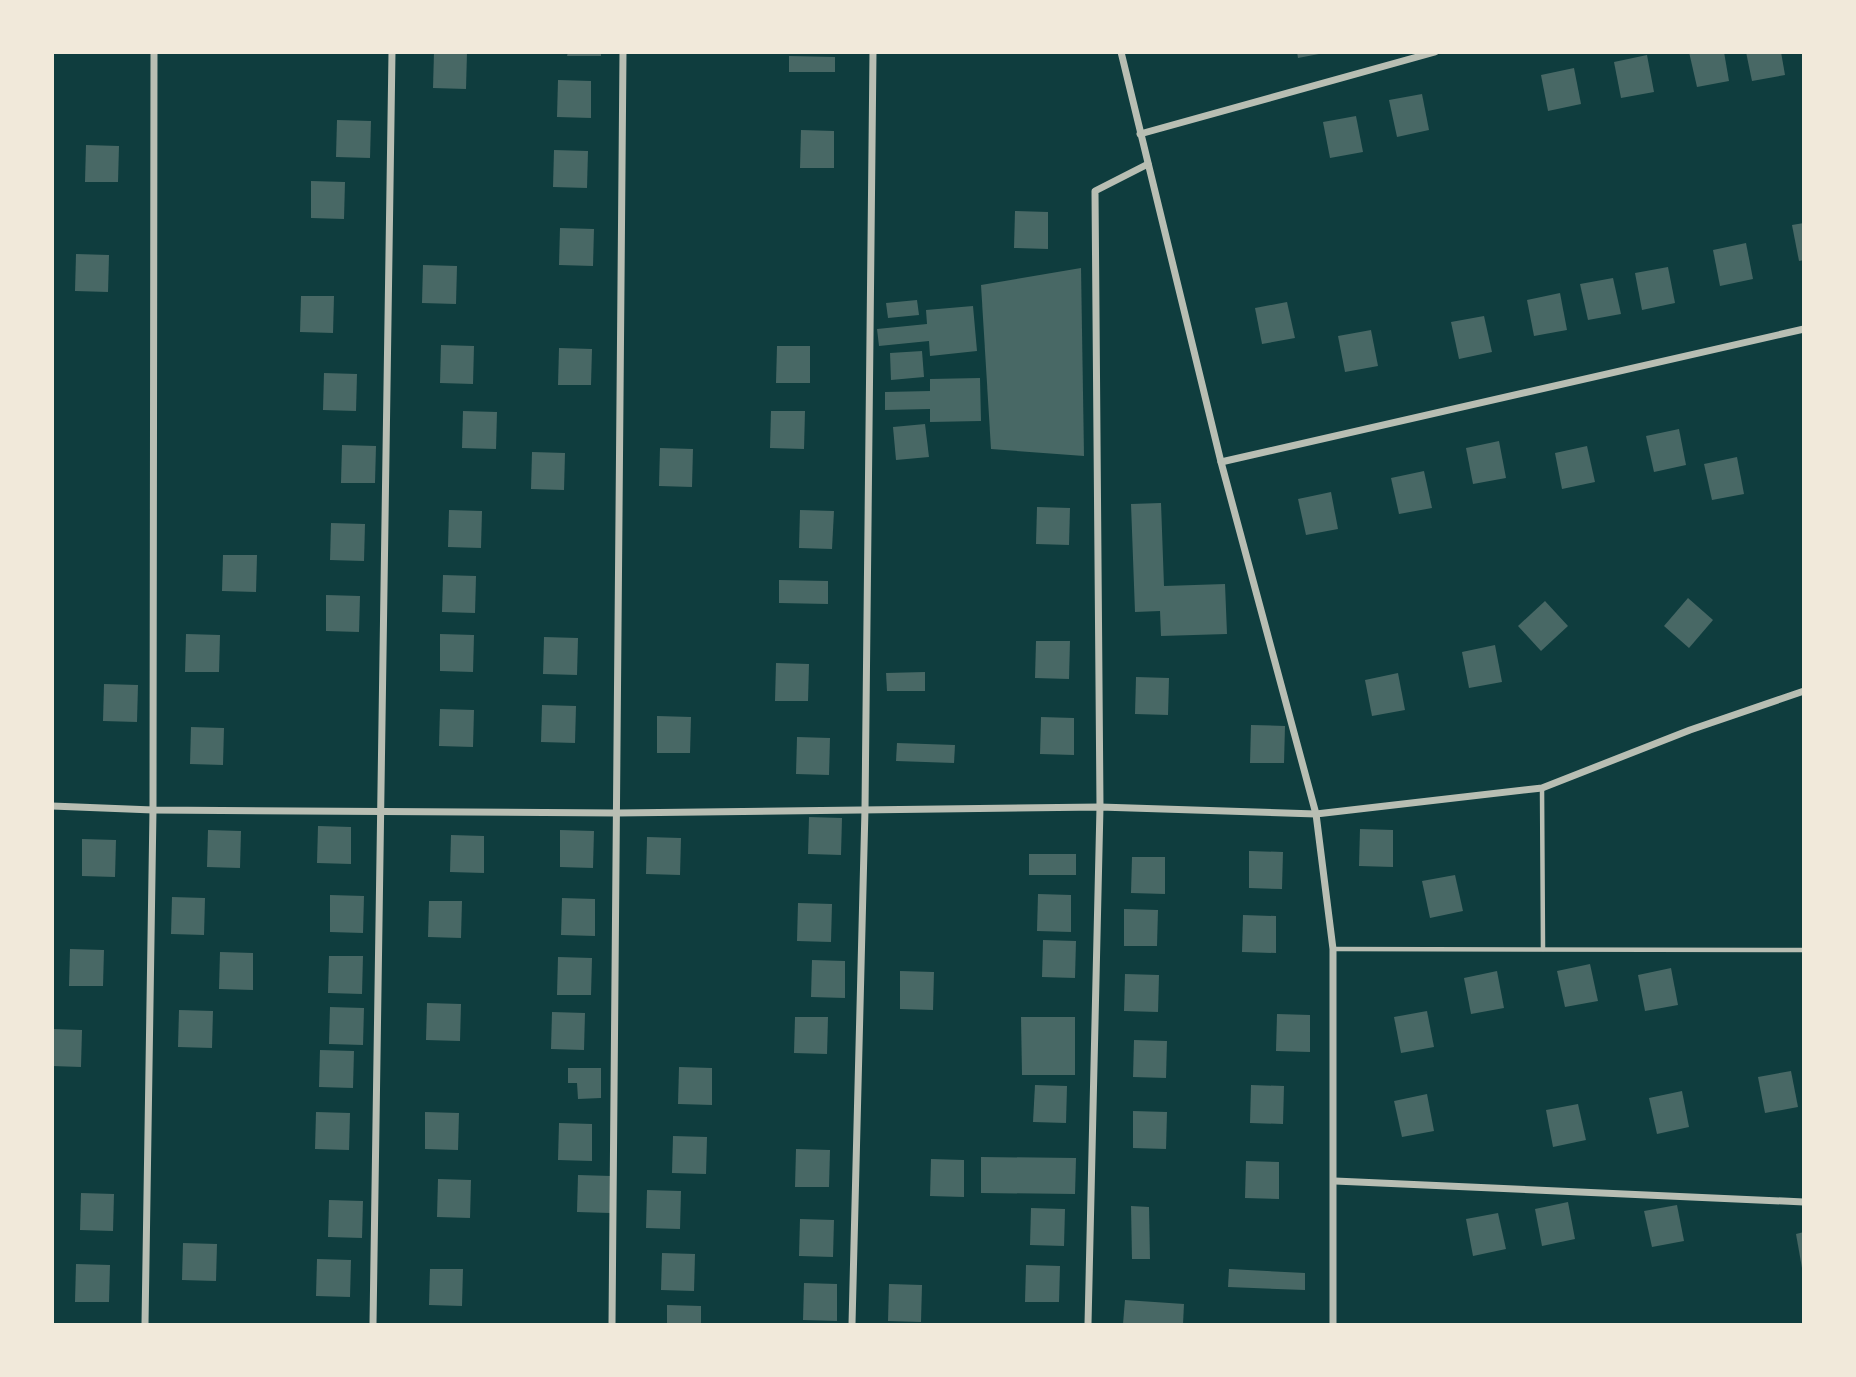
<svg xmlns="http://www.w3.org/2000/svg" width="1856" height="1377" viewBox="0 0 1856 1377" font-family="'Fira Sans Condensed',sans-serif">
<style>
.building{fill:#486865}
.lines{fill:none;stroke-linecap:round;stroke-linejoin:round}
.service{stroke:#b8beb3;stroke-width:4.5}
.minor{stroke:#b8beb3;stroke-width:7}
</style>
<rect width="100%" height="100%" fill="#0f3d3e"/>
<g class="building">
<path d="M434 52H467L466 89 433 88Z"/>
<path d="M568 52H601V56H567Z"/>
<path d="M1297 52H1319V54L1298 58Z"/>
<path d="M1689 52H1724L1729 81 1697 87Z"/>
<path d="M1746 52H1781L1785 75 1752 81Z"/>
<path d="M1647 55 1654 92 1621 98 1614 62Z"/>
<path d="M789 56 835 57V72H789Z"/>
<path d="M1574 68 1581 104 1548 111 1541 75Z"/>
<path d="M558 80 591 81V118L557 117Z"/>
<path d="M1422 94 1429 130 1397 137 1389 100Z"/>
<path d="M1356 116 1363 152 1330 158 1323 122Z"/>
<path d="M337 120 371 121 370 158 336 157Z"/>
<path d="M801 130 834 131V168H800Z"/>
<path d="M86 145 119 146 118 182H85Z"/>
<path d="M554 150 588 151 587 188 553 187Z"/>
<path d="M311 181 345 182 344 219 311 218Z"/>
<path d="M1015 211 1048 212V249L1014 248Z"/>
<path d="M1804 223V260L1799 261 1792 225Z"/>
<path d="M560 228 594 229 593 266 559 265Z"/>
<path d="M1746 243 1753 279 1720 286 1713 250Z"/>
<path d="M76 254 109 255 108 292 75 291Z"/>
<path d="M423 265 457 266 456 304 422 303Z"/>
<path d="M1668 267 1675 303 1642 310 1635 273Z"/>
<path d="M1081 268 1084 456 991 449 981 285Z"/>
<path d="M1613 278 1621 314 1588 320 1580 284Z"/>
<path d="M1560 293 1567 330 1534 336 1527 300Z"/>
<path d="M301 296H334L333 333 300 332Z"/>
<path d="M917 300 919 315 888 318 886 303Z"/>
<path d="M1287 302 1295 338 1262 344 1255 308Z"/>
<path d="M973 306 977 351 930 356 929 341 879 346 877 329 927 324 926 310Z"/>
<path d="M1484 316 1492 352 1459 359 1451 322Z"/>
<path d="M1371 330 1378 366 1345 372 1338 336Z"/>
<path d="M441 345 474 346 473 384 440 383Z"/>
<path d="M777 346H810V383H776Z"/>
<path d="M559 348 592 349 591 385H558Z"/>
<path d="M922 351 924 377 891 380 890 353Z"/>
<path d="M324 373 357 374 356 411 323 410Z"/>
<path d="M980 378 981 421 930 422V409L885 410V392L930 391V379Z"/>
<path d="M463 411 497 412 496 449 462 448Z"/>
<path d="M771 411H805L804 449 770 448Z"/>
<path d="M925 424 929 457 896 460 893 427Z"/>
<path d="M1679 429 1686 465 1654 472 1646 436Z"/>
<path d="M1499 441 1506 478 1473 484 1466 448Z"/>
<path d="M342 445 376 446 375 483H341Z"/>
<path d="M1587 446 1595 482 1562 489 1555 453Z"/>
<path d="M660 448 693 449 692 487 659 486Z"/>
<path d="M532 452 565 453 564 490 531 489Z"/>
<path d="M1737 457 1744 494 1712 500 1704 464Z"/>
<path d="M1424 471 1432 508 1399 514 1391 478Z"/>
<path d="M1331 492 1338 529 1306 535 1298 499Z"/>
<path d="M1161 503 1164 586 1225 584 1227 634 1161 636 1160 611 1135 612 1131 504Z"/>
<path d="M1037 507 1070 508 1069 545 1036 544Z"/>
<path d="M449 510 482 511 481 548 448 547Z"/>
<path d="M800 510 834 511 832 549 799 548Z"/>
<path d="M331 523 365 524 364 561 330 560Z"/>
<path d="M223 555H257L256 592 222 591Z"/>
<path d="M443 575 476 576 475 613 442 612Z"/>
<path d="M779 580 828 581V604L779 603Z"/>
<path d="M326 595 360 596 359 632 326 631Z"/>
<path d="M1688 598 1713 620 1689 648 1664 626Z"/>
<path d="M1545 601 1568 626 1541 651 1518 626Z"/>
<path d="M186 634 220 635 219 672H185Z"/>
<path d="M440 634 474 635 473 672 440 671Z"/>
<path d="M544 637 578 638 577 675 543 674Z"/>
<path d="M1036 641H1070L1069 679 1035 678Z"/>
<path d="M1495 645 1502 682 1469 688 1462 652Z"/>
<path d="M776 663 809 664 808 701H775Z"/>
<path d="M925 672V691H887L886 673Z"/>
<path d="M1398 673 1405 710 1372 716 1365 680Z"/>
<path d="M1136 677 1169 678 1168 715 1135 714Z"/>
<path d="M104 684 138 685 137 722 103 721Z"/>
<path d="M542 705 576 706 575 743 541 742Z"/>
<path d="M440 709 474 710 473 747 439 746Z"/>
<path d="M657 716 691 717 690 753H657Z"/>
<path d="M1041 717 1074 718V755L1040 754Z"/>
<path d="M1251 725 1285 726 1284 763H1250Z"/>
<path d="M191 727 224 728 223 765 190 764Z"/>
<path d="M797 737 830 738 829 775 796 774Z"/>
<path d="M897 743 955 745 954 763 896 761Z"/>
<path d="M809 817 842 818 841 855 808 854Z"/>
<path d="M318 826 351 827V864L317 863Z"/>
<path d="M1360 829 1393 830V867L1359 866Z"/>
<path d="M208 830 241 831 240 868 207 867Z"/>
<path d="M560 830 594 831 593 868 560 867Z"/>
<path d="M451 835 484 836V873L450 872Z"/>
<path d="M647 837 681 838 680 875 646 874Z"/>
<path d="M82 839 116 840 115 877 82 876Z"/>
<path d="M1249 851 1283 852 1282 889 1249 888Z"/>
<rect x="1029" y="854" width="47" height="21"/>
<path d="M1132 857H1165V894L1131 893Z"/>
<path d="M1455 875 1463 911 1430 918 1422 881Z"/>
<path d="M1038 894 1071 895V932L1037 931Z"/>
<path d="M330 895 364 896 363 933 330 932Z"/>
<path d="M172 897 205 898 204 935 171 934Z"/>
<path d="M562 898 595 899V936L561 935Z"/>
<path d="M429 901H462L461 938 428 937Z"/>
<path d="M798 903 832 904 831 942 797 941Z"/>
<path d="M1124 909 1158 910 1157 946H1124Z"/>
<path d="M1243 915 1276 916V953L1242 952Z"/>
<path d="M1043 940 1076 941 1075 978 1042 977Z"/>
<path d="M70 949 104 950 103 986H69Z"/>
<path d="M220 952 253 953V990L219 989Z"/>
<path d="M329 956H363L362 994 328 993Z"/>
<path d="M558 957 592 958 591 995H557Z"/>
<path d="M812 960 845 961V998L811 997Z"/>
<path d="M1590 964 1598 1001 1565 1007 1557 971Z"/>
<path d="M1671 968 1678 1005 1645 1011 1638 975Z"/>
<path d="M900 971 934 972 933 1010 900 1009Z"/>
<path d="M1497 971 1504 1008 1471 1014 1464 978Z"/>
<path d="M1125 974 1159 975 1158 1012 1124 1011Z"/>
<path d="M427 1003 461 1004 460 1041 426 1040Z"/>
<path d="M330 1007 364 1008 363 1045 329 1044Z"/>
<path d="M179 1010 213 1011 212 1048 178 1047Z"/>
<path d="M1427 1011 1434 1047 1401 1053 1394 1017Z"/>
<path d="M552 1012 585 1013 584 1050 551 1049Z"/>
<path d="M1277 1014 1310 1015V1052L1276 1051Z"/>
<path d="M795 1017H828L827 1054 794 1053Z"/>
<path d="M1021 1017H1075V1075H1022Z"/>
<path d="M52 1029 82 1030 81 1067 52 1066Z"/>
<path d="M1134 1040 1167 1041 1166 1078 1133 1077Z"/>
<path d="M320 1050 354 1051 353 1088 319 1087Z"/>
<path d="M679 1067 712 1068V1105L678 1104Z"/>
<path d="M568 1068H601V1098L578 1099 577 1083H568Z"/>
<path d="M1791 1071 1798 1107 1765 1113 1758 1077Z"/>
<path d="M1035 1085 1067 1086 1066 1123 1033 1122Z"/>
<path d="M1251 1085 1284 1086 1283 1124 1250 1123Z"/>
<path d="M1682 1091 1689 1127 1657 1134 1649 1098Z"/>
<path d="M1427 1094 1434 1131 1402 1137 1394 1101Z"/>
<path d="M1578 1104 1586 1140 1553 1147 1546 1110Z"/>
<path d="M1133 1111 1167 1112 1166 1149 1133 1148Z"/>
<path d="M316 1112 350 1113 349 1150 315 1149Z"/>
<path d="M425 1112 459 1113 458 1150 425 1149Z"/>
<path d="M559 1123 592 1124V1161L558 1160Z"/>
<path d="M673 1136 707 1137 706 1174 672 1173Z"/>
<path d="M796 1149 830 1150 829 1187H795Z"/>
<path d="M981 1157 1076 1158 1075 1194 981 1193Z"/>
<path d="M931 1159 964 1160V1197L930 1196Z"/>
<path d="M1246 1161 1279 1162V1199L1245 1198Z"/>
<path d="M578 1175 611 1176 610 1213 577 1212Z"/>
<path d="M438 1179 471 1180 470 1218 437 1217Z"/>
<path d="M647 1190 681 1191 680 1229 646 1228Z"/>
<path d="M81 1193 114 1194 113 1231 80 1230Z"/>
<path d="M329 1200 363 1201 362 1238 328 1237Z"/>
<path d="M1568 1202 1575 1239 1542 1246 1535 1209Z"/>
<path d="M1677 1205 1684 1241 1652 1247 1644 1211Z"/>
<path d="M1131 1206 1149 1207 1150 1259H1132Z"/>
<path d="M1031 1208 1065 1209 1064 1246 1030 1245Z"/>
<path d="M1498 1213 1506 1249 1473 1256 1466 1219Z"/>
<path d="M800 1219 834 1220 833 1257 799 1256Z"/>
<path d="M1804 1232V1268H1802L1796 1234Z"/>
<path d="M183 1243 217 1244 216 1281 182 1280Z"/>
<path d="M662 1253 695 1254 694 1291 661 1290Z"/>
<path d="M317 1259 351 1260 350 1297 316 1296Z"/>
<path d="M76 1264 110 1265 109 1302H75Z"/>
<path d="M1026 1265 1060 1266 1059 1302H1025Z"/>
<path d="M430 1269H463L462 1306 429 1305Z"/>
<path d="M1229 1269 1305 1273V1290L1228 1287Z"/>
<path d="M804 1283 837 1284V1321L803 1320Z"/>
<path d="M889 1284 922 1285 921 1322 888 1321Z"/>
<path d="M1125 1300 1184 1304 1183 1324H1123Z"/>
<path d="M667 1305 701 1306V1324H667Z"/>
</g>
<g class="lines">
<g class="service">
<path d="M1542 788 1543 949"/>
<path d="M1334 949 1804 950"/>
</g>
<g class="minor">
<path d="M1121 52 1221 462 1316 814 1333 949V1324"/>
<path d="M1140 134 1435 52"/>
<path d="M1221 462 1804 329"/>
<path d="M52 806 153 810 617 813 1100 807 1316 814 1542 788 1690 730 1804 691"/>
<path d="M1335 1181 1804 1202"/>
<path d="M145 1324 153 810 154 52"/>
<path d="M373 1324 392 52"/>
<path d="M612 1324 623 52"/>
<path d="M852 1324 865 809 873 52"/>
<path d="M1088 1324 1100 807 1095 191 1148 164"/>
</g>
</g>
<rect width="1856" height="1377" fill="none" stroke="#f1e9da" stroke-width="108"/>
</svg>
